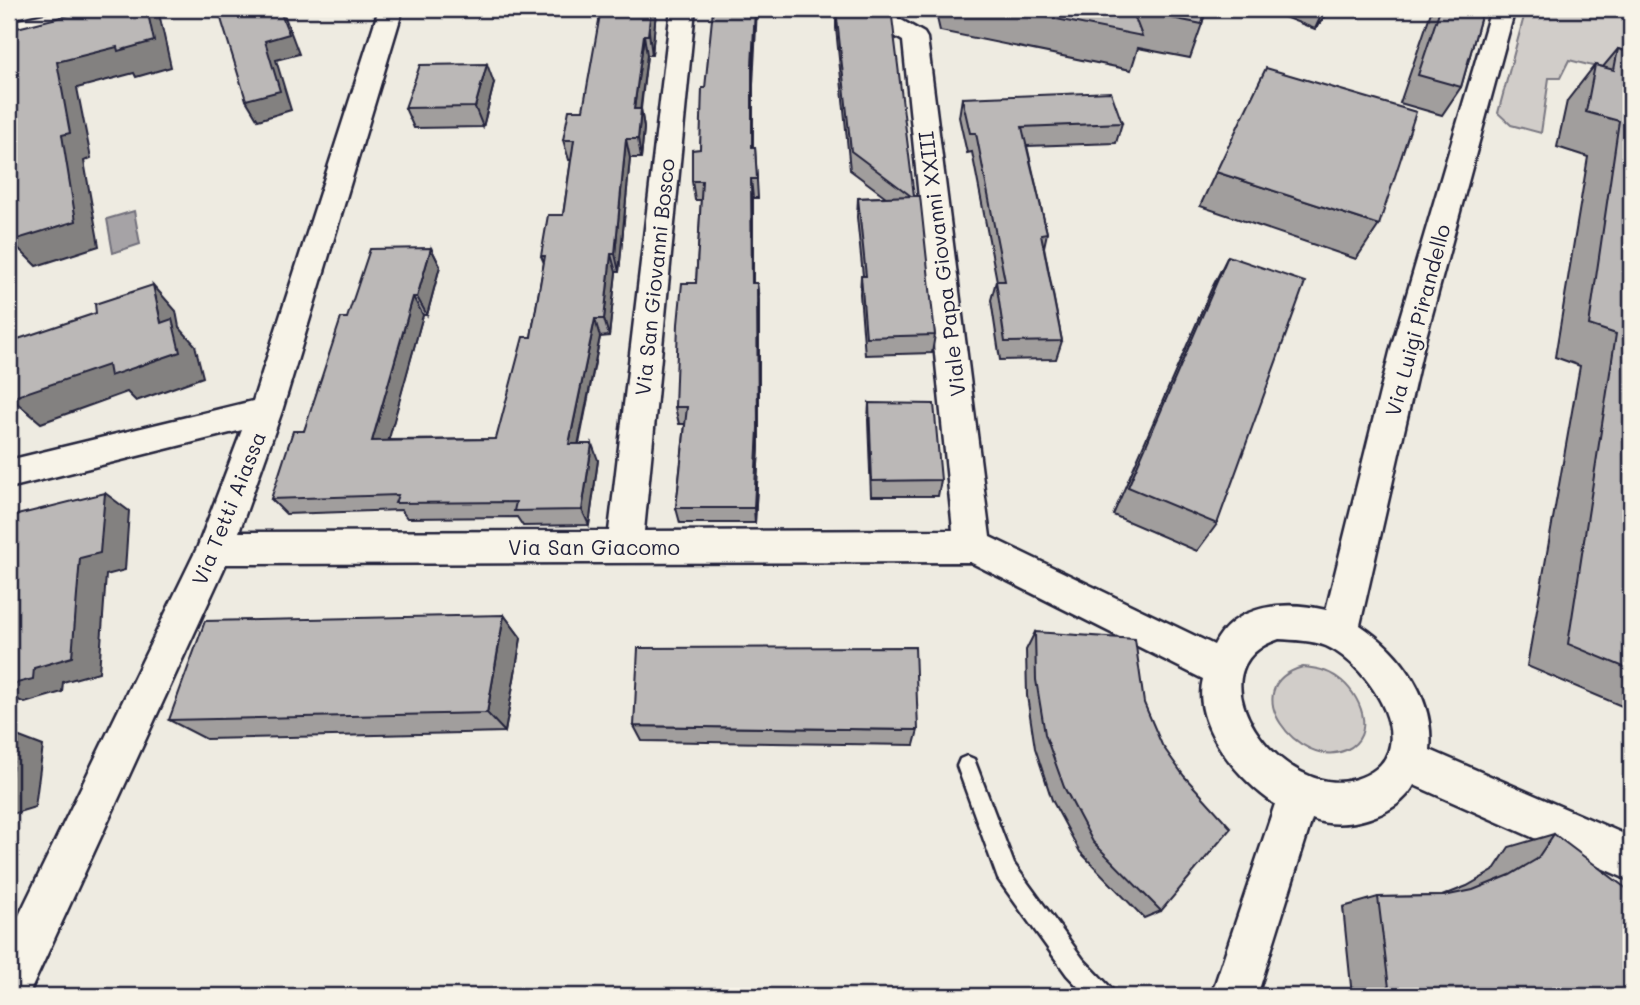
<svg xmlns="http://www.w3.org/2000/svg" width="1640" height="1005" viewBox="0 0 1640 1005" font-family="Mali,sans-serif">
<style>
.green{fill:#d1cdc9;stroke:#7a7882;stroke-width:2}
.water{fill:#a6a3a6;stroke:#716f7b;stroke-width:2}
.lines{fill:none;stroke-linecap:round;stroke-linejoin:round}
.service-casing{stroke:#22223b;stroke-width:5}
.minor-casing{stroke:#22223b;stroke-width:5}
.service{fill:#f7f3e8;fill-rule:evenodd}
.minor{fill:#f7f3e8;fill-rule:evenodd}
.wall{fill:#a19e9d;stroke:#22223b;stroke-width:2}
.shaded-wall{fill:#838180;stroke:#22223b;stroke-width:2}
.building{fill:#bbb8b7;stroke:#22223b;stroke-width:2}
.labels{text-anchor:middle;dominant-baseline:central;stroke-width:5;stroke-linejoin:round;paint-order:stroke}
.street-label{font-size:21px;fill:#22223b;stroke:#f7f3e8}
</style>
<rect width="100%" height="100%" fill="#eeebe1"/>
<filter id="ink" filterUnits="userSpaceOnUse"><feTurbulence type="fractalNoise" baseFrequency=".0143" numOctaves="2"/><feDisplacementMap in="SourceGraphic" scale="14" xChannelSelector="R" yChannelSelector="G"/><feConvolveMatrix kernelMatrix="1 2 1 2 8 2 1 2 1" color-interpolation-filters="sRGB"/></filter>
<g filter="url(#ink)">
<g class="green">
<path d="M1526 9H1631V76L1569 60 1560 78H1549L1541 133 1511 125 1498 113Z"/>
<path d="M1303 667C1316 668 1327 670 1338 678 1360 693 1378 735 1346 750 1299 771 1233 686 1303 667Z"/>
</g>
<path class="water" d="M134 211 140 244 113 253 107 219Z"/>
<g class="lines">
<defs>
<path id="service" d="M967 756 974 759 1014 864 1083 959 1111 988 1115 996H1087L1067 975 998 879 957 766 960 759Z"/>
<g id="minor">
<path d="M67 9H109L105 14 9 36V22Z"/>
<path d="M379 9H403L282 411 239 532 609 531 671 9H695L644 531 953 530 903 41 858 14 854 9H882L924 33 927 38 990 537 1214 645C1234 604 1286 600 1326 610L1391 348 1491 9H1515L1423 348 1360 625C1401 652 1435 698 1430 750L1631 837V881L1414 785C1398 816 1343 832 1312 819L1257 996H1211L1275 804C1240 781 1191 725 1203 679L970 562 226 564 28 996H9V936L198 546 242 430 9 488V460L253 401ZM1279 639C1294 640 1312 640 1326 646 1371 666 1429 756 1356 779 1283 803 1185 669 1279 639Z"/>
</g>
</defs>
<use href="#service" class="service-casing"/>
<use href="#minor" class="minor-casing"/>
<use href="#service" class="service"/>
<use href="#minor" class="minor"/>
</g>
<g class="wall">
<path d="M836 9 914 196 935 335 932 353 865 355 860 294 861 276H863L857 217 858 198 886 197 850 170 836 28Z"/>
<path d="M935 9H1206L1202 24 1190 58 1138 48 1131 70 940 31Z"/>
<path d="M1282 9H1331L1315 29 1279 15Z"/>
<path d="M1432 9H1483L1461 87 1442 115 1400 103Z"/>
<path d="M656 11 652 55H647L641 109 644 128 641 158H630L619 272H616L609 336 600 337 579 444 598 460 589 525 523 526 517 517 407 518 401 510 286 514 271 499 304 431 347 318 431 248 440 266 427 315H423L388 440 496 439 531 337 544 263 541 256 563 215 571 160H569L563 140 583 110Z"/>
<path d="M1618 49 1631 53V710L1527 666 1580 366 1555 357 1588 157 1557 147 1567 101 1595 65 1603 67Z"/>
<path d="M494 83 483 127 414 128 405 108Z"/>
<path d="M753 85V147H755L758 198H753V283H757L759 301V445L755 523H680L676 508 685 424H679L675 407 696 283 701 200H695L692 181 700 149 705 88Z"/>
<path d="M962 98 1122 123 1116 143 1027 146 1047 233 1044 247 1062 341 1056 359 1000 360 991 300 996 281H997L972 152 967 153 959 117Z"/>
<path d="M1216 172 1379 225 1356 259 1200 206Z"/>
<path d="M1228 256 1217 524 1197 551 1113 515 1211 290Z"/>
<path d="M869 403 941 480 938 496H871L868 420Z"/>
<path d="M504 615 521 638 505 732 206 739 169 720Z"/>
<path d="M1035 632 1161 911 1144 918 1080 852 1052 800 1035 748 1027 696 1026 650Z"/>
<path d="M634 726 918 730 914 745 642 741Z"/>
<path d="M1554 834 1627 996H1352L1343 907 1378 897 1442 896 1467 886 1493 871 1509 847Z"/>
</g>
<g class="shaded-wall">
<path d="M147 9H158L171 67 136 77 134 73 77 88 91 158 84 161 99 246 36 266 11 241 57 62Z"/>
<path d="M279 9H282L299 54 276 60 291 110 258 120 246 100 265 41Z"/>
<path d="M646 9H656V11L652 55Z"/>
<path d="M755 9H757L753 85V166L752 147V66Z"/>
<path d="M1324 9H1331L1315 29Z"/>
<path d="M644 35 647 55 638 128 634 109Z"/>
<path d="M487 64 494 83 483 127 475 107Z"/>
<path d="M641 109 644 128 641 158 638 139Z"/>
<path d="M626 139 630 158 619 272 615 254Z"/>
<path d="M751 179 753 198V301L752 283Z"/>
<path d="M431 248 440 266 427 315 417 297Z"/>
<path d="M611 254 616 272 609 336 604 319Z"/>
<path d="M757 283 759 301V445L755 523 754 508Z"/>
<path d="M153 285 176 311 179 327 195 345 203 377 136 401 127 392 41 423 11 398 161 323Z"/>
<path d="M413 297 423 315 384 457 372 441Z"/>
<path d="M595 319 600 337 575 460 569 444Z"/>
<path d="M592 444 598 460 589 525 582 510Z"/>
<path d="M105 493 129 511 125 570 106 575 99 672 63 682 62 692 25 703 9 696V685L80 558Z"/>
<path d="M15 539 9 607V547Z"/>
<path d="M504 615 521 638 505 732 487 713Z"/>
<path d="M17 736 43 746 35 807 9 815V791Z"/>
</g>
<g class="building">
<path d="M93 9H147L154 41 118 51 117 47 57 62 70 133 62 135 76 221 11 241 9 214V30Z"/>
<path d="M218 9H279L289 34 265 41 280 91 246 100Z"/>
<path d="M601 9H651L648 35H644L634 109H641L638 139H626L615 254H611L604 319H595L569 444H592L582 510 514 511 516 502 395 503 398 495 271 499 293 431H304L341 318H347L370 249 431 248 417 297H413L372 441 496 439 523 337H531L545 256H541L548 215H563L574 140H563L569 110H583Z"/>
<path d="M713 9H755L752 66V147H755L757 179H751L752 283H757L758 428 754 508H676L687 407H675L678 324 682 283H696L702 181H692V150L700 149 702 88H705Z"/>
<path d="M836 9H878L892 17 914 196H920L935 335 866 337 861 276H866L858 198 911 196 851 151Z"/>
<path d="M1005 9H1206L1202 24 1132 10 1142 36Z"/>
<path d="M1440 9H1483L1461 87 1418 75Z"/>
<path d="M1618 49 1631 53V670L1568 644 1616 334 1589 325 1619 121 1586 112 1595 65 1614 70Z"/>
<path d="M487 64 475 107 405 108 420 65Z"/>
<path d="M1266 68 1416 112 1379 225 1216 172Z"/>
<path d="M1111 92 1122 123 1022 127 1047 233 1041 234 1062 341 1005 342 996 281H1005L976 133H970L962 98Z"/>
<path d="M1228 256 1305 282 1217 524 1128 487Z"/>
<path d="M153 285 161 323 172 319 180 352 110 376 108 365 11 398 9 375V342L96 313 95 304Z"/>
<path d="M869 403 934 404 941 480 872 481Z"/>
<path d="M105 493 100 553 80 558 72 657 34 668 33 679 9 685V582L15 539 9 547V517Z"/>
<path d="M504 615 487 713 169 720 205 621Z"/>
<path d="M1035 632 1135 639 1144 703 1162 745 1184 776 1231 828 1161 911 1093 842 1064 787 1045 734 1036 680Z"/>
<path d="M915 647 918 730 634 726 638 648Z"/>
<path d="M17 736 9 791V738Z"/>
<path d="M1554 834 1631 892V992L1627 996H1390L1378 897 1444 896 1473 890 1510 875 1537 859Z"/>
</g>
</g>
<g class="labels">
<g class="street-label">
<text transform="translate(941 264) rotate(-97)">Viale Papa Giovanni XXIII</text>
<text transform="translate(654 277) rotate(-84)">Via San Giovanni Bosco</text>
<text transform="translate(1417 320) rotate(-75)">Via Luigi Pirandello</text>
<text transform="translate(228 508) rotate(-68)">Via Tetti Aiassa</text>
<text x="594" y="546">Via San Giacomo</text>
</g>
</g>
<rect width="1640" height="1005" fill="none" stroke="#f7f3e8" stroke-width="35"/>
<rect x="18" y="18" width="1605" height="970" fill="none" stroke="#22223b" stroke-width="2.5" filter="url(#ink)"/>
</svg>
